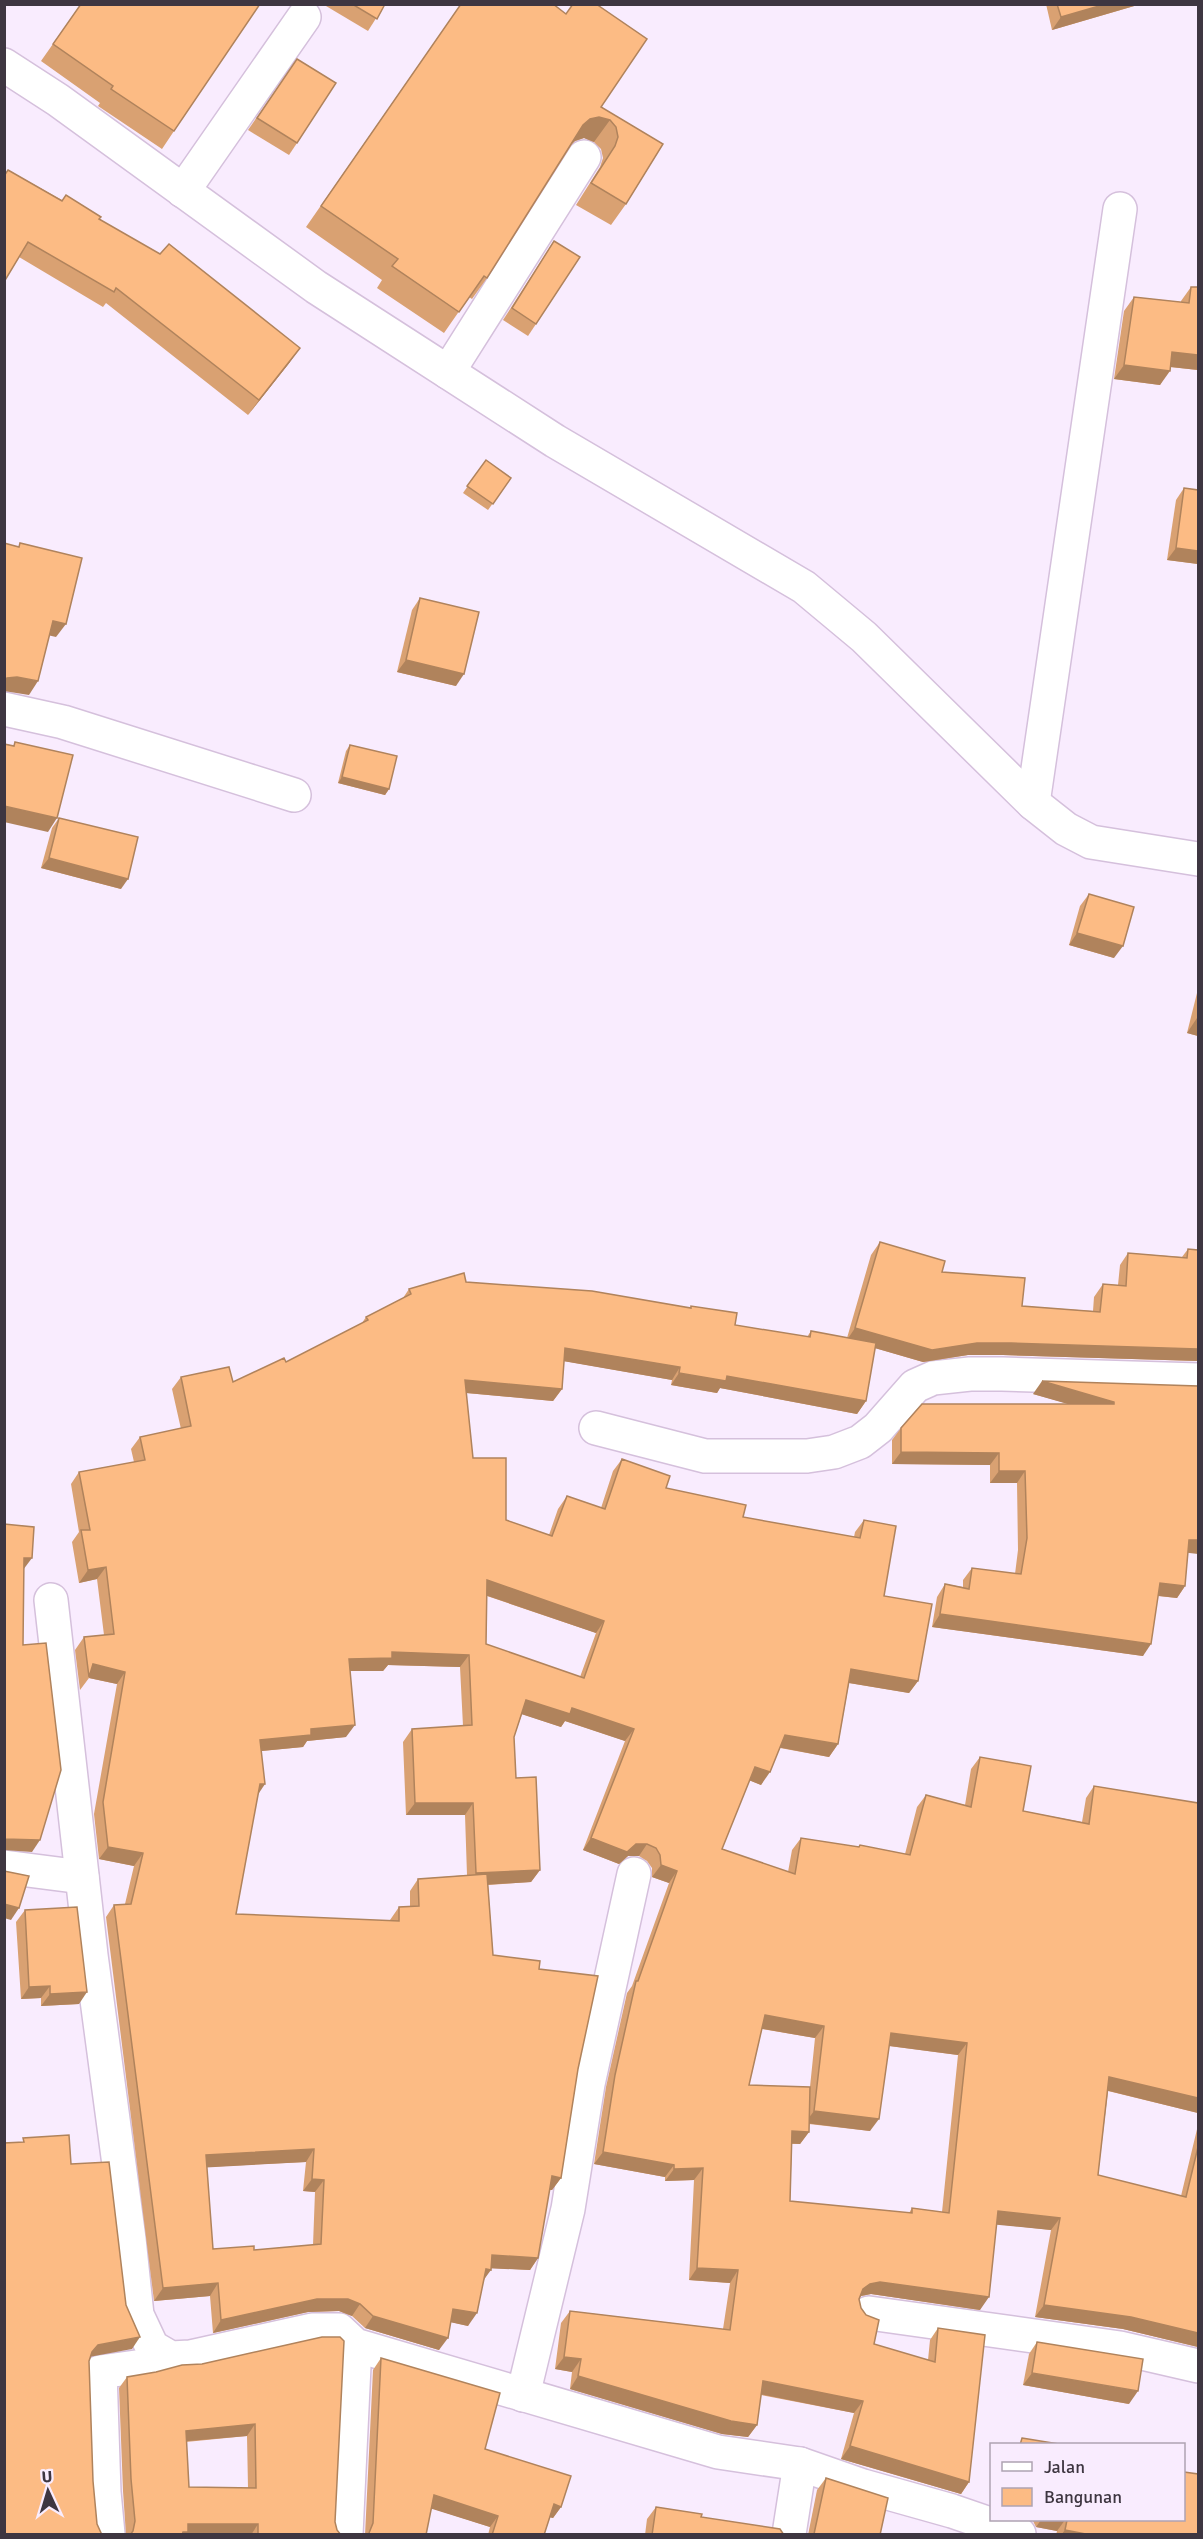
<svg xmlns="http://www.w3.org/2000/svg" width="1203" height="2539" viewBox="0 0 1203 2539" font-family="Signika,sans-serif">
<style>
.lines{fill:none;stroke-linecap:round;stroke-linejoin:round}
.minor-casing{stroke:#d5c0dc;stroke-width:36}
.minor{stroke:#fff;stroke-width:33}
.wall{fill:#d9a172;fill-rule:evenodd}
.shaded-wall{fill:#b0835c}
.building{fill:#fcbb84;stroke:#b0835c;stroke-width:1.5;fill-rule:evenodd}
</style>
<rect width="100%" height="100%" fill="#f9ecfe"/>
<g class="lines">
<defs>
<g id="minor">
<path d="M4 65 58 100 316 287 555 441 804 587 864 637 1033 803 1066 829 1091 842 1198 859"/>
<path d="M183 191 304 17"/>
<path d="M448 372 584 157"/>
<path d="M4 709 63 722 294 795"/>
<path d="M1033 803 1120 209"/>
<path d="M596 1428 705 1456H807L834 1452 860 1442 878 1428 915 1386 933 1378 970 1374H1002L1198 1380"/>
<path d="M51 1600 91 1955 129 2239 137 2315 152 2347 171 2358 190 2357 312 2330H339L355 2345 718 2452 800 2464 863 2486 952 2511 1019 2534"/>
<path d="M4 1867 82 1877"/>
<path d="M869 2313 1120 2348 1198 2366"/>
<path d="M523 2395 568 2209 588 2084 634 1874"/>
<path d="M108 2534 104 2492 100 2372 143 2366 171 2358"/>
<path d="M346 2534 355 2345"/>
<path d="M789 2534 800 2464"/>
</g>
</defs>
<use href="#minor" class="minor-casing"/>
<use href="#minor" class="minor"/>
</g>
<g class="wall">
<path d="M81 4 174 131 162 149 98 106 100 103 41 61Z"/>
<path d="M327 4H385L368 31 326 6Z"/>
<path d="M461 4 601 107 663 144 626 204 611 225 576 205 600 167 603 158 601 149 594 142 584 138 575 141 572 144 487 278 472 299 469 297 444 333 377 288 382 280 306 227Z"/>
<path d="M1046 4H1141L1052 30Z"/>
<path d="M297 59V143L289 155 248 130Z"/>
<path d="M8 170 62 200 99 219 290 362 248 415 106 303 103 307 19 257 4 282V175Z"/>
<path d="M554 241 536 324 528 336 503 320Z"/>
<path d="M1191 287 1198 370 1170 367 1160 385 1114 379 1124 311 1134 297 1181 302V301Z"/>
<path d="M486 460 511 478 488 510 463 493Z"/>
<path d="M1184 488 1198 490V564L1167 560 1176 500Z"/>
<path d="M420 598 456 686 397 672 412 610Z"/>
<path d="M350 745 389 789 385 795 338 783 346 751Z"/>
<path d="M59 818 121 889 41 868 52 828Z"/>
<path d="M1089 894 1114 958 1069 945 1080 906Z"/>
<path d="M1198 989V1036L1187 1033Z"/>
<path d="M880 1242 942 1272 1022 1306 1093 1311 1094 1297 1103 1284 1118 1285 1120 1265 1128 1253 1182 1257 1188 1249 1198 1250V1361L1003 1355H968L923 1362 875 1348 866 1401 857 1414 720 1388 717 1393 671 1385 672 1380 564 1361 562 1389 553 1401 466 1393 473 1458 506 1520 549 1535 558 1509 567 1496 601 1508 613 1471 622 1459 666 1488 743 1517 854 1537 855 1532 864 1520 884 1596 918 1681 909 1693 849 1683 838 1744 829 1757 780 1748 761 1785 749 1780 722 1849 788 1872 792 1850 801 1838 858 1847 860 1845 905 1854 917 1807 926 1795 965 1805 971 1769 980 1757 1023 1811 1082 1822 1086 1798 1094 1786 1198 1803V2113L1108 2091 1098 2175 1181 2196 1198 2125V2347L1123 2329 1035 2317 1051 2230 996 2224 980 2310 871 2294 861 2296 859 2299 861 2308 874 2344 928 2360 930 2340 938 2328 969 2482 961 2494 841 2459 854 2413 761 2395 757 2425 748 2437 722 2434 570 2389 572 2372 555 2369 561 2323 570 2311 723 2329 730 2283 689 2280 694 2180 665 2181V2177L594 2164 606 2087 627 1993 632 1986 669 1883 652 1877V1868L647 1861 639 1856H628L619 1864 583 1850 625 1741 565 1721 561 1727 522 1714 514 1737 516 1778 540 1870 531 1882 488 1885 493 1955 539 1969 578 2069 561 2178 552 2190H549L538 2258 530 2270 491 2268 484 2280 468 2326 451 2322 439 2350 365 2328 352 2316 339 2311 308 2312 213 2333 210 2296 154 2301 106 1917 114 1905 125 1904 134 1866 99 1859 94 1814 117 1684 89 1678 80 1690 75 1650 84 1637 104 1635 97 1579 79 1583 72 1542 79 1532 71 1484 79 1472 134 1462 131 1449 140 1437 181 1429 172 1389 181 1377 233 1382 286 1362 362 1323 366 1317 403 1298 409 1289 466 1282 690 1308 691 1306 735 1325 807 1337 811 1331 847 1338 871 1255ZM487 1596 596 1633 580 1677 486 1644ZM388 1665 460 1667 463 1726 412 1729 403 1742 406 1815H465L467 1875 418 1879 410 1891V1906L399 1907 390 1920V1921L236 1914 258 1794 261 1751 303 1747 307 1741 346 1737 350 1671H383ZM762 2029 815 2038 810 2087 749 2085ZM889 2046 958 2055 942 2212 912 2208 909 2213 790 2201 792 2144H800L809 2132V2124L870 2131ZM306 2162 303 2191 315 2192 313 2245 254 2250 213 2249 206 2167Z"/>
<path d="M1198 1386 1188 1553 1185 1586 1177 1598 1158 1596 1143 1656 932 1627 937 1597 945 1584 963 1587V1580L972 1568 1015 1574 1018 1550 1017 1483H990V1465L892 1464V1440L901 1428 1069 1404 1033 1394Z"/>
<path d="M25 1910 79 2004 41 2006V1998L21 1999 16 1922Z"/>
<path d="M322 2337 335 2522 337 2530 341 2535H126L123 2491 119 2388 127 2377 156 2372 202 2364ZM247 2436 248 2488 189 2487 186 2442Z"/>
<path d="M1037 2342 1129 2404 1023 2385 1029 2354Z"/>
<path d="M381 2358 485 2449 561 2507 553 2518 549 2517 544 2535H488L490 2527 431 2508 426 2535H365L373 2370Z"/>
<path d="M826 2478 880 2535H808L817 2490Z"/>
<path d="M656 2507 701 2517 784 2535H645L647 2519Z"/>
<path d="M1030 2520H1184L1198 2535H1056L1057 2531 1036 2527 1033 2521Z"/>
</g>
<g class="shaded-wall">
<path d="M1106 4H1141L1052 30 1061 17Z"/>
<path d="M599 117 610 120 594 142 584 138 575 141 568 147 583 125 590 119Z"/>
<path d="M300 348 290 362 248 415 259 400Z"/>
<path d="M1172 352 1198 355V370L1162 366Z"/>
<path d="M1124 365 1170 371 1160 385 1114 379Z"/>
<path d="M1176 548 1198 551V564L1167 560Z"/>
<path d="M53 621 66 624 56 637 43 634Z"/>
<path d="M406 660 464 674 456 686 397 672Z"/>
<path d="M17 677 38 681 29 695 4 691V680L7 678Z"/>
<path d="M342 777 389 789 385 795 338 783Z"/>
<path d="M4 806 57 818 48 832 4 822Z"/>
<path d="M49 858 128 879 121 889 41 868Z"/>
<path d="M1077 933 1123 946 1114 958 1069 945Z"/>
<path d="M1197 1018H1198V1036L1187 1033Z"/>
<path d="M855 1328 977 1343H1011L1198 1349V1361L1003 1355H968L923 1362 847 1340Z"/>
<path d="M565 1348 680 1367 672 1380 557 1360Z"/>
<path d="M679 1373 727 1376 866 1401 857 1414 720 1388 717 1393 671 1385Z"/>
<path d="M465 1380 562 1389 553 1401 456 1392Z"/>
<path d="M1042 1381 1114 1402 1106 1415 1033 1394Z"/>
<path d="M901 1452 999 1453 990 1465 892 1464Z"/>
<path d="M999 1471H1025L1017 1483H990Z"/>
<path d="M1189 1540H1198V1554L1181 1552Z"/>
<path d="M24 1558H32L23 1570Z"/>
<path d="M106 1567 97 1579 79 1583 88 1570Z"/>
<path d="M487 1580 604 1621 596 1633 479 1593Z"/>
<path d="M1160 1583 1185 1586 1177 1598 1151 1595Z"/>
<path d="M940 1614 1151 1644 1143 1656 932 1627Z"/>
<path d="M392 1652 469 1655 460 1667 388 1665 383 1671H340L349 1659Z"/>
<path d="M93 1664 125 1672 117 1684 89 1678Z"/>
<path d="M851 1669 918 1681 909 1693 843 1682Z"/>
<path d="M526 1700 572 1708 634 1729 625 1741 565 1721 561 1727 518 1713Z"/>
<path d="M355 1725 346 1737 307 1741 303 1747 251 1752 260 1740 311 1729Z"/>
<path d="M785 1735 838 1744 829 1757 777 1747Z"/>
<path d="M755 1767 770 1772 761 1785 746 1779Z"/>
<path d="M260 1784H265L257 1796Z"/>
<path d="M415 1803H473L465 1815H406Z"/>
<path d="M5 1838 40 1840 32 1852 4 1850V1839Z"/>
<path d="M591 1838 636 1844H647L639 1856H628L619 1864 583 1850Z"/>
<path d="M108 1847 143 1853 134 1866 99 1859Z"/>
<path d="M661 1865 677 1871 669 1883 652 1877Z"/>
<path d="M540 1870 531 1882 467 1886 476 1873Z"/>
<path d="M4 1904 19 1908 11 1920 4 1918Z"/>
<path d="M50 1986 41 1998 21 1999 29 1987Z"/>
<path d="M87 1992 79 2004 41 2006 50 1994Z"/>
<path d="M765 2015 824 2026 815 2038 757 2028Z"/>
<path d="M891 2033 967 2043 958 2055 882 2045Z"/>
<path d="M1109 2077 1198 2098V2113L1101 2089Z"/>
<path d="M814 2111 879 2119 870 2131 805 2123Z"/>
<path d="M792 2131 809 2132 800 2144 784 2143Z"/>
<path d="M314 2149 306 2162 197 2168 206 2155Z"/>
<path d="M603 2152 674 2165 665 2177 594 2164Z"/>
<path d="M703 2168 694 2180 665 2181 674 2169Z"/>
<path d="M552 2176 561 2178 552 2190 543 2189Z"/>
<path d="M312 2179 324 2180 315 2192 303 2191Z"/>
<path d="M998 2211 1060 2218 1051 2230 989 2224Z"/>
<path d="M492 2255 538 2258 530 2270 484 2268Z"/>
<path d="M697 2268 738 2270 730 2283 689 2280Z"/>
<path d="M486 2269 491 2270 482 2282Z"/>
<path d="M880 2282 989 2297 980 2310 871 2294 861 2296 855 2301 863 2289 870 2284Z"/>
<path d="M218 2283 210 2296 154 2301 163 2288Z"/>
<path d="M317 2299H348L360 2304 352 2316 339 2311 308 2312 213 2333 221 2320Z"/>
<path d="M1044 2305 1131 2317 1198 2333V2347L1123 2329 1035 2317Z"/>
<path d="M453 2309 477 2313 468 2326 445 2321Z"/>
<path d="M373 2316 448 2338 439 2350 365 2328Z"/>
<path d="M140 2337 132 2349 89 2357 92 2352 98 2345Z"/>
<path d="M564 2357 581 2359 572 2372 555 2369Z"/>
<path d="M1032 2373 1138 2391 1129 2404 1023 2385Z"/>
<path d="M578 2376 757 2425 748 2437 722 2434 570 2389Z"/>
<path d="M763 2381 863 2401 854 2413 754 2393Z"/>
<path d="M255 2424 247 2436 177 2442 186 2431Z"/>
<path d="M850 2446 969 2482 961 2494 841 2459Z"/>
<path d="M434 2495 498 2516 490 2527 426 2507Z"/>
<path d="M554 2504 561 2507 553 2518 545 2516Z"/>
<path d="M1041 2520H1065L1057 2531 1036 2527Z"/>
<path d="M188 2524H258L251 2535H181Z"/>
<path d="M1065 2530 1091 2535H1061Z"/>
</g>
<g class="building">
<path d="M81 4H260L174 131 111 89 113 86 53 44Z"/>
<path d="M352 4H385L377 19Z"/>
<path d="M461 4H553L566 14 573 4H596L647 39 601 107 663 144 626 204 591 183 615 146 618 137 616 127 610 120 599 117 590 119 583 125 487 278 484 276 459 312 392 266 398 259 321 206Z"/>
<path d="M1057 4H1106L1061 17Z"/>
<path d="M297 59 336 83 297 143 257 118Z"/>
<path d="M8 170 62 201 66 195 101 217 99 219 160 254 169 244 300 348 259 400 116 288 114 292 28 242 4 282V176Z"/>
<path d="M554 241 580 257 536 324 512 308Z"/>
<path d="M1191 287H1198V355L1172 352 1170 371 1124 365 1134 297 1189 303Z"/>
<path d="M486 460 511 478 493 504 467 486Z"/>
<path d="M1184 488 1198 490V551L1176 548Z"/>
<path d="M4 543 19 547 20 543 82 558 66 624 53 621 38 681 17 677 7 678 4 680Z"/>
<path d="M420 598 479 612 464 674 406 660Z"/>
<path d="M15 742 73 755 57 818 4 806V744L14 746Z"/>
<path d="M350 745 397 756 389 789 342 777Z"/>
<path d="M59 818 138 837 128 879 49 858Z"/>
<path d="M1089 894 1134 907 1123 946 1077 933Z"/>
<path d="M880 1242 945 1261 942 1272 1025 1278 1022 1306 1100 1312 1103 1284 1126 1286 1128 1253 1187 1258 1188 1249 1198 1250V1349L1011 1343H977L932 1350 855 1328Z"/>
<path d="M464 1273 466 1282 592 1291 691 1308V1306L737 1313 735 1325 810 1337 811 1331 876 1343 866 1401 727 1376 726 1381 679 1373 680 1367 565 1348 562 1389 465 1380 473 1458H506V1520L552 1536 567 1496 605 1509 622 1459 670 1476 666 1488 746 1505 743 1517 860 1538 864 1520 896 1526 884 1596 932 1604 918 1681 851 1669 838 1744 785 1735 770 1772 755 1767 722 1849 795 1874 801 1838 859 1847 860 1845 910 1855 926 1795 971 1807 980 1757 1031 1766 1023 1811 1089 1824 1094 1786 1198 1803V2098L1109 2077 1098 2175 1186 2197 1198 2147V2333L1131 2317 1044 2305 1060 2218 998 2211 989 2297 880 2282 870 2284 863 2289 859 2299 861 2308 866 2315 879 2320 874 2344 935 2362 938 2328 985 2335 969 2482 850 2446 863 2401 763 2381 757 2425 731 2421 578 2376 581 2359 564 2357 570 2311 730 2330 738 2270 697 2268 703 2168 674 2169V2165L603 2152 615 2075 636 1981H638L677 1871 661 1865 660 1855 656 1848 647 1844H636L627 1852 591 1838 634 1729 572 1708 570 1714 526 1700 514 1737 516 1778 536 1777 540 1870 476 1873 473 1803H415L412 1729 472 1725 469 1655 392 1652V1658L349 1659 355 1725 311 1729V1735L260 1740 265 1784H260L236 1914 399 1921V1907L419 1906 418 1879 487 1874 493 1955 540 1961 539 1969 598 1976 578 2069 561 2178 552 2176 538 2258 492 2255 491 2270 486 2269 477 2313 453 2309 448 2338 373 2316 360 2304 348 2299H317L221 2320 218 2283 163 2288 114 1905 131 1904 143 1853 108 1847 103 1802 125 1672 93 1664 89 1677 84 1637 114 1634 106 1567 88 1570 81 1530H90L79 1472 145 1460 140 1437 191 1426 181 1377 229 1367 233 1382 284 1358 286 1362 368 1320 366 1317 411 1294 409 1289ZM487 1580 604 1621 584 1678 486 1644ZM765 2015 824 2026 814 2111 879 2119 891 2033 967 2043 949 2213 912 2208V2213L790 2201 792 2131 809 2132 810 2087 749 2085ZM314 2149 312 2179 324 2180 321 2244 254 2250V2246L213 2249 206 2155Z"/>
<path d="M1042 1381 1198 1386V1540H1189L1185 1586 1160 1583 1151 1644 940 1614 945 1584 969 1589 972 1568 1021 1574 1027 1538 1025 1471H999V1453L901 1452V1428L922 1404H1114V1402Z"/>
<path d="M4 1524 34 1527 32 1558H24L23 1645 46 1643 61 1770 40 1840 4 1839Z"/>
<path d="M4 1871 29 1876 19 1908 4 1904Z"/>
<path d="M77 1907 87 1992 50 1994V1986L29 1987 25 1910Z"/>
<path d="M69 2135 71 2164 109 2162 126 2305 140 2337 98 2345 92 2352 89 2361 93 2481 97 2524 102 2535H4V2143L24 2142 23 2138Z"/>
<path d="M322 2337H340L344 2341 335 2522 337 2530 341 2535H258V2524H188V2532H183L182 2535H130L133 2531 135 2521 131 2479 127 2377 156 2372 182 2365 202 2364ZM255 2424 256 2488 189 2487 186 2431Z"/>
<path d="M1037 2342 1143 2359 1138 2391 1032 2373Z"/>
<path d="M381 2358 500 2393 485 2449 571 2476 561 2507 554 2504 544 2535H492L498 2516 434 2495 426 2535H368L369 2533 373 2523Z"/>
<path d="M1022 2438 1065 2445H1020Z"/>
<path d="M1184 2472 1198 2474V2535H1091L1065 2530 1067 2520H1184Z"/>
<path d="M826 2478 888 2498 880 2535H812L814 2534Z"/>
<path d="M656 2507 702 2514 701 2517 780 2529 784 2535H652Z"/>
</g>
<rect width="1203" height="2539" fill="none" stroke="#3e3641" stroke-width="12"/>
<rect x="990" y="2443" width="195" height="78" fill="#f9ecfe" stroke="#aea3b2" stroke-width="1.5"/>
<rect x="1002" y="2462" width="30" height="9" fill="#ffffff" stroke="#aea3b2" stroke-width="1.5"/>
<text x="1044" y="2473" font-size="18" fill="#3e3641">Jalan</text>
<rect x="1002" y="2488" width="30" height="18" fill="#fcbb84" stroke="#aea3b2" stroke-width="1.5"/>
<text x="1044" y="2503" font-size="18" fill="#3e3641">Bangunan</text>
<g transform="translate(48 2491) rotate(356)" stroke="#f9ecfe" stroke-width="4.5" paint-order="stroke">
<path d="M0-4.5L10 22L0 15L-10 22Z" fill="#3e3641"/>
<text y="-9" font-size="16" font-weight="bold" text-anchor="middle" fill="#3e3641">U</text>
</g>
</svg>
